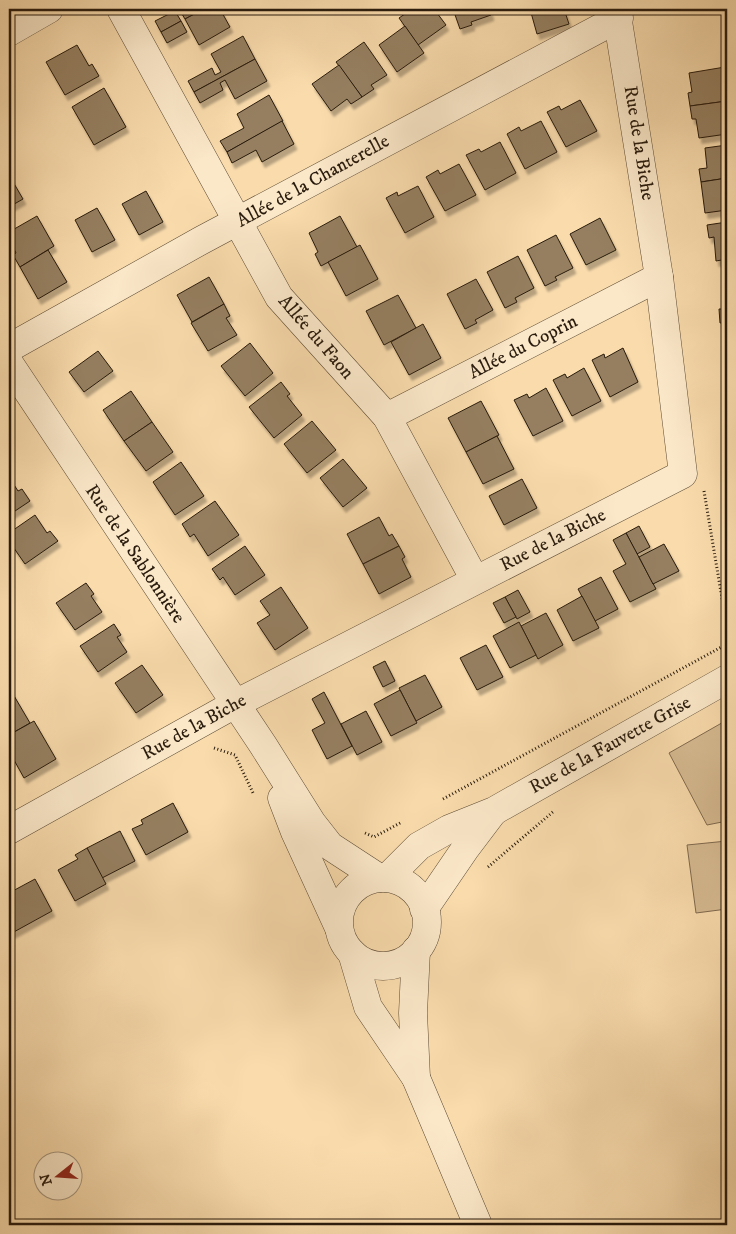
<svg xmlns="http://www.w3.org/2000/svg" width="736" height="1234" viewBox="0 0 736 1234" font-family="'IM FELL DW Pica',serif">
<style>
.park{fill:#d6ba91;stroke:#806a4f}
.building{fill:#957f60;stroke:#291b0d;filter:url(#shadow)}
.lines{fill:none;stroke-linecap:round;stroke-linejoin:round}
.minor-casing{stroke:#5d4b35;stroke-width:29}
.path{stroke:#291b0d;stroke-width:3;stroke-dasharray:1 2.5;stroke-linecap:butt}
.minor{stroke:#fbe8c9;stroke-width:28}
.labels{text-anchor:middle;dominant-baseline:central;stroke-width:4.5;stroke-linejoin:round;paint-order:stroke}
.street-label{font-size:19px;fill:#291b0d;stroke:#fbe8c9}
</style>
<defs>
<filter id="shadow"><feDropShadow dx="3" dy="5.5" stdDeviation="1" flood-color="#0004"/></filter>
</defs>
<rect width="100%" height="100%" fill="#f9dbac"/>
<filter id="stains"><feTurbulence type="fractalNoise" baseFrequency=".004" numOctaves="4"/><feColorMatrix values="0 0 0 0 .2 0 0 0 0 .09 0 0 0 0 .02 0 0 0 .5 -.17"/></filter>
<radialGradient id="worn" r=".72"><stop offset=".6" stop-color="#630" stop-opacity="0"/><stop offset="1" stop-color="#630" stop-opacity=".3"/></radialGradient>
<g class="park">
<path d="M727 720V821L707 825 669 753Z"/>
<path d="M727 841V909L696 913 687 845Z"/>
</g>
<g class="building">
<path d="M179 9H204L185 19Z"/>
<path d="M204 9H220L230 27 199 45 185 19Z"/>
<path d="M412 9H434L446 25 418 45 399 18Z"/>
<path d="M453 9H489L491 15 471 22 472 25 460 29Z"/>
<path d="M530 9H564L569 24 537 34Z"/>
<path d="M175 11 181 21 161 32 155 21Z"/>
<path d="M181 21 187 32 167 43 161 32Z"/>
<path d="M405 26 424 53 397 72 379 45Z"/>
<path d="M243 36 255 59 194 92 188 81 212 68 215 75 221 72 211 54Z"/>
<path d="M364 42 387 75 371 85 374 89 362 97 336 62Z"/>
<path d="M77 45 89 66 92 64 99 76 65 95 46 62Z"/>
<path d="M255 59 267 81 235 99 225 80 220 83 223 90 200 103 194 92Z"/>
<path d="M339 65 362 97 351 104 347 99 331 111 312 84Z"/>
<path d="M725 67 727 101 690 106 688 93 692 92 689 73Z"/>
<path d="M104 88 126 127 94 145 72 107Z"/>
<path d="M269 95 283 121 227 152 220 141 244 128 237 114Z"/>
<path d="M580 100 597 131 566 147 547 112 559 106 561 110Z"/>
<path d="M727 101V134L699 138 696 119H692L690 106Z"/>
<path d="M282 121 294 144 262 162 256 150 232 163 227 152Z"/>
<path d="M541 121 557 152 525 169 507 134 519 127 521 131Z"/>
<path d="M500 142 516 173 485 190 466 155 479 149 481 152Z"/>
<path d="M727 145V178L701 182 699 169 707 168 705 148Z"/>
<path d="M459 164 476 195 445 211 426 177 438 170 440 174Z"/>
<path d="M9 175 23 199 9 207Z"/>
<path d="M727 178V210L705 213 701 182Z"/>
<path d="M418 186 434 217 405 233 386 198 397 192 398 196Z"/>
<path d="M146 191 163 222 139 235 122 204Z"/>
<path d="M97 208 115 240 92 252 75 220Z"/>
<path d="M37 216 54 246 20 267 13 255 16 253 9 239V232Z"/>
<path d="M340 216 357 247 321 266 315 254 318 252 309 233Z"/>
<path d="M600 218 616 250 586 265 570 234Z"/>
<path d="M727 222V259L716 261 714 237 709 238 707 225Z"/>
<path d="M556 235 573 268 555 277 557 280 545 286 527 250Z"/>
<path d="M360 245 378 279 346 296 328 262Z"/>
<path d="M48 250 67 282 38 299 20 267Z"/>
<path d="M518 256 534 288 515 298 517 302 505 308 487 272Z"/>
<path d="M209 277 224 304 192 322 177 295Z"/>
<path d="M476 279 493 310 475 320 477 323 465 329 447 294Z"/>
<path d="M727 285V322L720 323 719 309H724L722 286Z"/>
<path d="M398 295 416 328 384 345 366 311Z"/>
<path d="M224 304 230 316 226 318 237 335 208 351 191 323Z"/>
<path d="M423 324 441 358 409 375 391 342Z"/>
<path d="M250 343 273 373 245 396 221 366Z"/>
<path d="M623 348 638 382 610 397 592 360 604 354 605 358Z"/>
<path d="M98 351 113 371 84 392 69 372Z"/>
<path d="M584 368 601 401 572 416 553 380 565 374 567 378Z"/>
<path d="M281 382 290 394 287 396 302 415 274 438 249 407Z"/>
<path d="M546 388 563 421 533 436 514 400 527 394 529 398Z"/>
<path d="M131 391 152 422 124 441 103 410Z"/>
<path d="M481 401 499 435 466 452 448 418Z"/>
<path d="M312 421 336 450 307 473 284 444Z"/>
<path d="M152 422 173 452 146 471 124 441Z"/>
<path d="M497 436 514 469 483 484 466 452Z"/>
<path d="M343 459 367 488 343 507 320 478Z"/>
<path d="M181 462 204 496 175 515 153 482Z"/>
<path d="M9 477 18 491 22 489 30 501 9 515Z"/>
<path d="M522 479 537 508 504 525 489 496Z"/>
<path d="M215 501 239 535 208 556 194 534 190 537 182 524Z"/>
<path d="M35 515 47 533 50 531 58 541 25 564 9 541V533Z"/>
<path d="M379 517 389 536 392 534 399 546 363 564 347 534Z"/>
<path d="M639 526 650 547 637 554 626 533Z"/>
<path d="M626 533 656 589 630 602 613 571 626 564 613 540Z"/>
<path d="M664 544 679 571 653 584 639 557Z"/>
<path d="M245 546 265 575 235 595 223 577 220 580 212 569Z"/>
<path d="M399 546 405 557 402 559 411 577 379 594 363 564Z"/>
<path d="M601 577 618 609 595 621 578 589Z"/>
<path d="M86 583 94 594 91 596 102 612 75 630 56 603Z"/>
<path d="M281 587 308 628 275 650 257 623 270 615 260 601Z"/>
<path d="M518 590 530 612 517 619 505 597Z"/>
<path d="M582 596 599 628 573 641 557 610Z"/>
<path d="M505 597 516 617 504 623 493 603Z"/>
<path d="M546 613 563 645 538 659 521 626Z"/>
<path d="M519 622 536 655 510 668 493 636Z"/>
<path d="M114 624 121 635 117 637 127 652 98 672 80 646Z"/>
<path d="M486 645 503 677 477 690 460 658Z"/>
<path d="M385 661 395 681 383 687 373 667Z"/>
<path d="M142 665 163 695 136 713 115 683Z"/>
<path d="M425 675 442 707 416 721 399 688Z"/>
<path d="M10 689 30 723 9 735V690Z"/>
<path d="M400 690 417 723 391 736 374 704Z"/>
<path d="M324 692 352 746 327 759 312 730 325 723 312 699Z"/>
<path d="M366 711 382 742 357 755 341 724Z"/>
<path d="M34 721 56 759 24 778 9 751V735Z"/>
<path d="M173 803 188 832 146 855 132 829 143 824 141 820Z"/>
<path d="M120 831 135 861 102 878 87 848Z"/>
<path d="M87 848 106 884 75 901 58 870 78 859 75 855Z"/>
<path d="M35 879 52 911 12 933 9 927V893Z"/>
</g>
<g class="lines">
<defs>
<g id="minor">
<path d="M121 9 279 297 387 417 475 580"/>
<path d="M9 32 49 9"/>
<path d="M9 348 202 240 619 18"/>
<path d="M9 363 263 745 312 823 330 846 379 878"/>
<path d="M387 417 659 277"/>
<path d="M282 798 295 832 339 928"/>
<path d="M9 830 235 704 683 474 659 277 616 9"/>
<path d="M387 878 419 846 449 829 494 811 727 679"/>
<circle cx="383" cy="922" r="44"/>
<path d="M424 909 465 849 493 812"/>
<path d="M416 950 413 1013 416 1078"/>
<path d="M352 953 368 1007 416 1078 478 1225"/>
</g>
</defs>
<use href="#minor" class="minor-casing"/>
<g class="path">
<path d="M704 491 727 628"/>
<path d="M214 748 235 755 254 795"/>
<path d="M727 787 723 788 727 834"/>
<path d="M443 799 727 644"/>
<path d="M365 833 374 837 402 822"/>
<path d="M488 867 554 811"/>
</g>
<use href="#minor" class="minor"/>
</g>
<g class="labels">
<g class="street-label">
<text transform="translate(639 143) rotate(81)">Rue de la Biche</text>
<text transform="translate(313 181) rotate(-29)">Allée de la Chanterelle</text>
<text transform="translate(316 337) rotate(49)">Allée du Faon</text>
<text transform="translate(523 347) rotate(-27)">Allée du Coprin</text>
<text transform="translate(553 540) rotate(-27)">Rue de la Biche</text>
<text transform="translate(135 554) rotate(56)">Rue de la Sablonnière</text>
<text transform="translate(194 727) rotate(-29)">Rue de la Biche</text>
<text transform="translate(610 745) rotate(-29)">Rue de la Fauvette Grise</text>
</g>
</g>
<rect width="736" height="1234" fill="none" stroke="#f9dbac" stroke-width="30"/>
<rect x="10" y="10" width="716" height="1214" fill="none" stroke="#291b0d" stroke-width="2.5"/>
<rect x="15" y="15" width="706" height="1204" fill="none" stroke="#291b0d"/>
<g transform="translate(58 1176) rotate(253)"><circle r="24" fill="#fbe8c9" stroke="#a7967e"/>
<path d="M0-4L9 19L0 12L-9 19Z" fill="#8f2418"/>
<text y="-8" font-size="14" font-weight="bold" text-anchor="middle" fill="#291b0d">N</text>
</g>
<rect width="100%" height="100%" filter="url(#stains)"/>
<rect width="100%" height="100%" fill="url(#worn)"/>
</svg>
